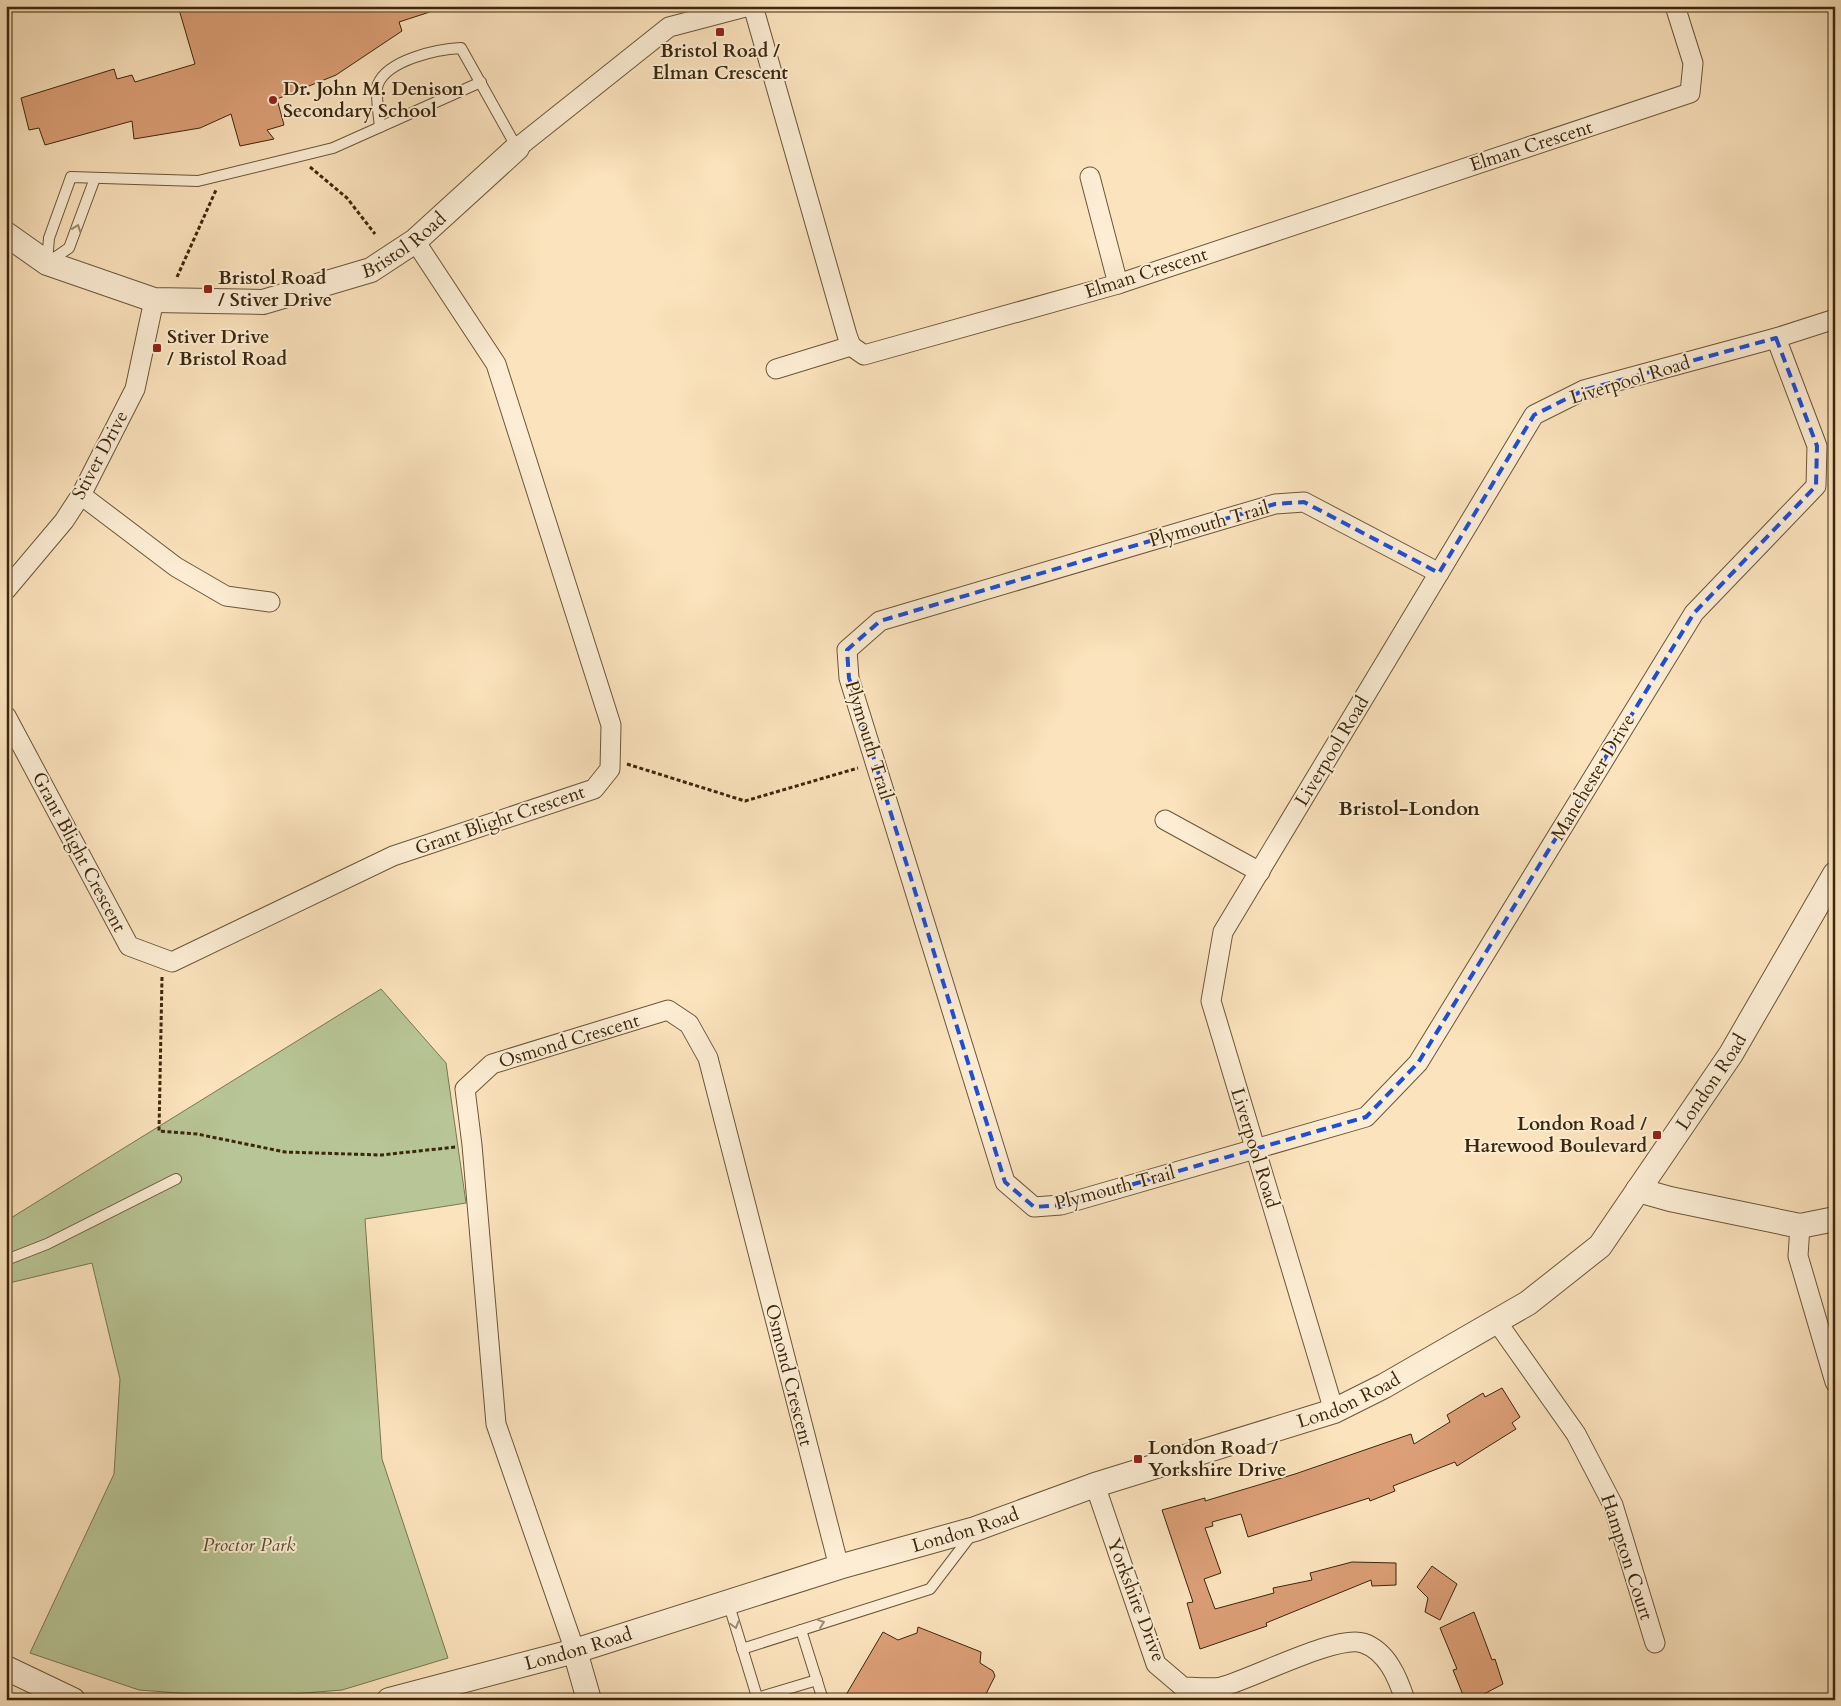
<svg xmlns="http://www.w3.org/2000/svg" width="1841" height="1706" viewBox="0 0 1841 1706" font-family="Cardo,serif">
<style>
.green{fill:#b8c596;stroke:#7a7651}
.building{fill:#dc9f77;stroke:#3b270c}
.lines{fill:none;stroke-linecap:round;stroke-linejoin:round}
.service-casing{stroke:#6b5638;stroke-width:12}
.minor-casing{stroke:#6b5638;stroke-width:21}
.tertiary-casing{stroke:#6b5638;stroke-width:26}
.path{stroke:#3b270c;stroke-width:3;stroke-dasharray:4 2.5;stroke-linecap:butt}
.service{stroke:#fcedd4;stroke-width:10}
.minor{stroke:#fcedd4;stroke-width:19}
.tertiary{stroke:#fcedd4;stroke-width:24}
.oneway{stroke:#9c8a70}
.marked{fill:none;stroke:#1d4ed8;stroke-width:4;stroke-dasharray:10 6;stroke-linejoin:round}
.poi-dot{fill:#8f2418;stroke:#fcedd4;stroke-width:2}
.labels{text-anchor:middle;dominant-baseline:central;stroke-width:4;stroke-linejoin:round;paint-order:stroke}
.poi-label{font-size:19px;font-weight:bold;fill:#3b270c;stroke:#fcedd4;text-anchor:start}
.street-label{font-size:19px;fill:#3b270c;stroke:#fcedd4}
.park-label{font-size:19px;font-style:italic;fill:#5a4e2e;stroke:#fcedd4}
.neighbourhood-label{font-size:20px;font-weight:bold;fill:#3b270c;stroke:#fcedd4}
</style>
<rect width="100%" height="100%" fill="#fbe3bd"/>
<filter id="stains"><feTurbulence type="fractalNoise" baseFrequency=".004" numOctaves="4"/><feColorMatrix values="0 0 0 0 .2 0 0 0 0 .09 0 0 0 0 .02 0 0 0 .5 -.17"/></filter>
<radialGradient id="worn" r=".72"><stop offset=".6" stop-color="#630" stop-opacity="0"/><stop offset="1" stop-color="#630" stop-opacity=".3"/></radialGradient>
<path class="green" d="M381 989 446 1063 466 1203 365 1219 382 1459 448 1658 342 1690 244 1698 139 1690 30 1653 114 1474 120 1379 92 1263 9 1283 6 1273V1221Z"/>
<g class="building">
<path d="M178 6H438L439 9 399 22 402 31 336 75 277 99 284 125 267 130 274 139 240 146 231 114 200 128 134 139 132 121 45 145 39 128 29 130 21 98 114 69 117 79 132 75 135 82 195 64Z"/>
<path d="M1502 1388 1520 1417 1512 1423 1516 1429 1457 1466 1455 1462 1393 1486 1395 1491 1370 1501 1369 1498 1248 1537 1241 1514 1212 1522 1213 1526 1205 1528 1221 1573 1204 1579 1215 1609 1274 1593 1273 1588 1312 1580 1310 1573 1352 1562 1396 1563V1585L1372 1586 1371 1580 1266 1623 1267 1626 1200 1649 1187 1603 1193 1602 1162 1510 1205 1498V1501L1295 1474 1411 1434 1414 1444 1450 1422 1447 1415 1483 1393 1485 1397Z"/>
<path d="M1432 1566 1457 1584 1440 1620 1425 1612 1428 1598 1417 1587Z"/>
<path d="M1474 1612 1492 1660 1495 1659 1503 1684 1484 1694 1485 1700H1465L1453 1670 1457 1669 1440 1628Z"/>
<path d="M918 1627 981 1652 980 1663 993 1671 995 1676 983 1700H843L883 1632 898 1640 917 1633Z"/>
</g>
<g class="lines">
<defs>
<g id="service">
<path d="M380 127C379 117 375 92 378 84 388 60 437 49 461 48L517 148"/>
<path d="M50 261 69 248 95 178"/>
<path d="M47 262 49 238 71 177 198 181 333 148 481 82"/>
<path d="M6 1260 47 1244 176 1179"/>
<path d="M728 1602 758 1700"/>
<path d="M801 1630 823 1700"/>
<path d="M742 1649 930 1589 972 1534"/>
<path d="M757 1698 817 1680"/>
</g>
<g id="minor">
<path d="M753 6 847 335 851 346 864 355 1118 284 1690 93 1693 63 1675 6"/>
<path d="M517 148 669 27 749 6"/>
<path d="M1090 177 1118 284"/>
<path d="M776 369 851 346"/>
<path d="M81 495 176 567 226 596 270 602"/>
<path d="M1439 573 1304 502 1275 504 880 621 847 650 849 678 1005 1182 1034 1207 1061 1205 1366 1117 1418 1063 1694 613 1816 486 1817 446 1776 338"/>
<path d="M6 590 64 521 81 495 135 389 154 300"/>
<path d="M6 716 129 946 172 962 393 856 594 789 610 769 611 725 496 364 415 241"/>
<path d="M1165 820 1260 872"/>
<path d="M1800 1226 1798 1256 1835 1382"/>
<path d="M1497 1322 1576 1434 1613 1505 1655 1643"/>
<path d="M1334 1411 1211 1001 1223 932 1534 415 1584 390 1776 338 1835 319"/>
<path d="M1095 1485 1156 1664 1183 1687C1195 1687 1210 1689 1221 1687 1252 1679 1337 1634 1363 1643 1387 1651 1398 1678 1405 1700"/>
<path d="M575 1651 496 1424 472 1145 465 1089 492 1064 668 1010 689 1024 708 1058 839 1567"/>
</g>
<g id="tertiary">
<path id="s1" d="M6 234 47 263 154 300 263 302 371 270 415 241 517 148"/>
<path d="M1638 1190 1670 1199 1800 1226 1835 1219"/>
<path d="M575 1651 589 1700"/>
<path d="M6 1668 73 1700"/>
<path id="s2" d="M389 1700 575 1651 839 1567 975 1529 1095 1485 1334 1411 1384 1386 1528 1303 1600 1246 1731 1054 1835 874"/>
</g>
</defs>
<use href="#service" class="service-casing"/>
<use href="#minor" class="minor-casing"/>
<use href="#tertiary" class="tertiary-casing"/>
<g class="path">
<path d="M310 167 347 198 375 234"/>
<path d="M177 277 216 190"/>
<path d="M627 764 745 801 858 768"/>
<path d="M162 977 159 1131 197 1134 285 1152 381 1155 456 1147"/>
</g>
<use href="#service" class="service"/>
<use href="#minor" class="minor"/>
<use href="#tertiary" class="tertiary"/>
</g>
<defs><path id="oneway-chevron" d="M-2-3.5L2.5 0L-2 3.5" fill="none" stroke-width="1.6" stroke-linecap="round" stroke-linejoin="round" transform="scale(1.25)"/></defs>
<g class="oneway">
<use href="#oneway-chevron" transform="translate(77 228) rotate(-70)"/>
<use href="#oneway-chevron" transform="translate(821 1623) rotate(-19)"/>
<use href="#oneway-chevron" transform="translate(735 1625) rotate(74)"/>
</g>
<path class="marked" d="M1776 338 1817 446 1816 486 1694 613 1418 1063 1366 1117 1061 1205 1034 1207 1005 1182 849 678 847 650 880 621 1275 504 1304 502 1439 573 1534 415 1584 390Z"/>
<g class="poi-dot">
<rect x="715" y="27" width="10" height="10" rx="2.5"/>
<circle cx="273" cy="100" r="5"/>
<rect x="203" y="284" width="10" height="10" rx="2.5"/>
<rect x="152" y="343" width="10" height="10" rx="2.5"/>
<rect x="1652" y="1130" width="10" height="10" rx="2.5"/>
<rect x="1133" y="1454" width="10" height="10" rx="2.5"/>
</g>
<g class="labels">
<g class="poi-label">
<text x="720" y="51" text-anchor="middle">Bristol Road /<tspan x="720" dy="22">Elman Crescent</tspan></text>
<text x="283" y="89">Dr. John M. Denison<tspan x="283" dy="22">Secondary School</tspan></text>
<text x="218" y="278">Bristol Road<tspan x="218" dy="22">/ Stiver Drive</tspan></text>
<text x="167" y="337">Stiver Drive<tspan x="167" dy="22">/ Bristol Road</tspan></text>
<text x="1647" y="1124" text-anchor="end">London Road /<tspan x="1647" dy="22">Harewood Boulevard</tspan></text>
<text x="1148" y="1448">London Road /<tspan x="1148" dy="22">Yorkshire Drive</tspan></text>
</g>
<g class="street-label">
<text transform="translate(1531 146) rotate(-18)">Elman Crescent</text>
<text stroke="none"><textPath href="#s1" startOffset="426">Bristol Road</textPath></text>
<text transform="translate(1146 273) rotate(-18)">Elman Crescent</text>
<text transform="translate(1630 380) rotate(-17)">Liverpool Road</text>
<text transform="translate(100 455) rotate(-62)">Stiver Drive</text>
<text transform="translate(1209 524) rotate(-16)">Plymouth Trail</text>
<text transform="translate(869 740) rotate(73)">Plymouth Trail</text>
<text transform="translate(1332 751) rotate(-59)">Liverpool Road</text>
<text transform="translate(1593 777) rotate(-59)">Manchester Drive</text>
<text transform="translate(500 820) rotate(-19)">Grant Blight Crescent</text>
<text transform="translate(79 852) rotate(62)">Grant Blight Crescent</text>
<text transform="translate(569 1041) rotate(-17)">Osmond Crescent</text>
<text stroke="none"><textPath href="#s2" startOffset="1501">London Road</textPath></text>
<text transform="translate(1255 1148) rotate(73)">Liverpool Road</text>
<text transform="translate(1115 1188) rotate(-15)">Plymouth Trail</text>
<text transform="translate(789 1375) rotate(76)">Osmond Crescent</text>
<text stroke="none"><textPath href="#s2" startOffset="1006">London Road</textPath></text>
<text stroke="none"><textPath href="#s2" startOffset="601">London Road</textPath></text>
<text transform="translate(1627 1557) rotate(72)">Hampton Court</text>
<text transform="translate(1136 1600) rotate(69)">Yorkshire Drive</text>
<text stroke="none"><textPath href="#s2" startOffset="196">London Road</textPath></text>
</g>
<g class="park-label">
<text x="249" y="1545">Proctor Park</text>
</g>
<g class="neighbourhood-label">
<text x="1409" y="808">Bristol-London</text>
</g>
</g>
<rect width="1841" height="1706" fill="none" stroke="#fbe3bd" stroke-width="25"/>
<rect x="8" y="8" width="1826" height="1691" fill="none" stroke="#3b270c" stroke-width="2.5"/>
<rect x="12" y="12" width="1816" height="1681" fill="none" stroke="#3b270c"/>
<rect width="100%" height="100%" filter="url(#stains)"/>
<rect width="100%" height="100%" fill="url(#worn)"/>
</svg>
